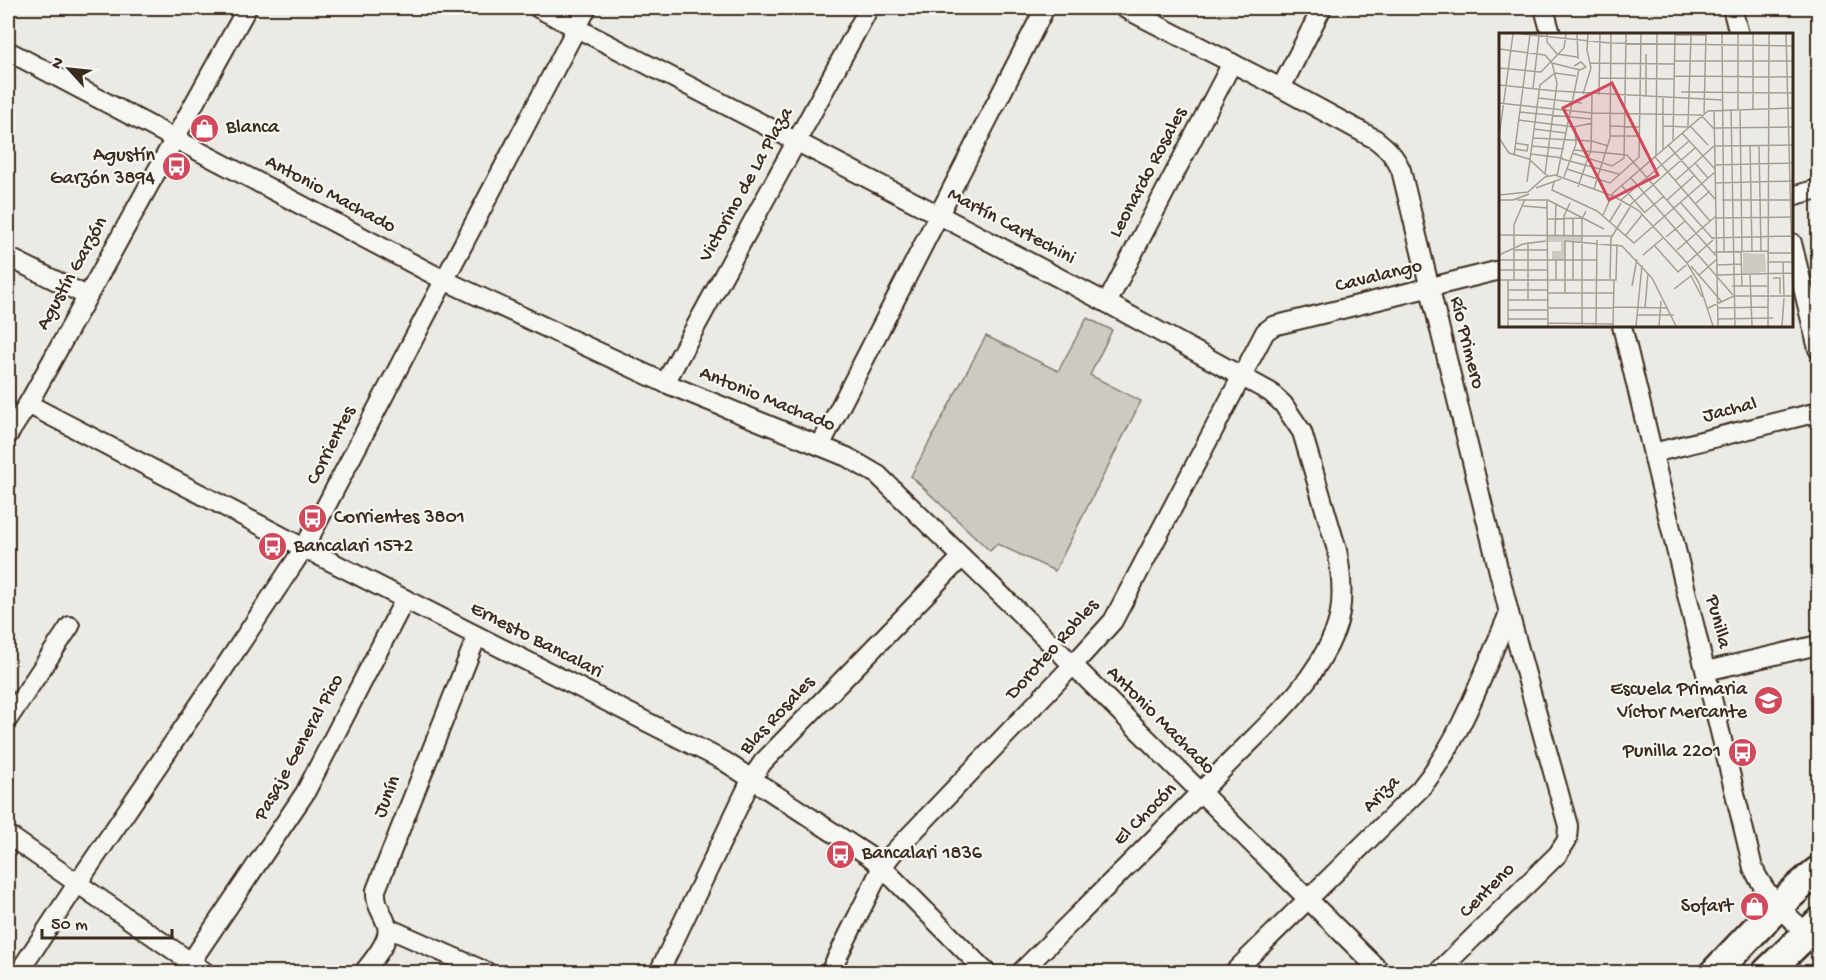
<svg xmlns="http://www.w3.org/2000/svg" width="1826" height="980" viewBox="0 0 1826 980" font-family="'Gochi Hand',sans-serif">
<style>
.green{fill:#cdcac4;stroke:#847a71;stroke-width:1.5}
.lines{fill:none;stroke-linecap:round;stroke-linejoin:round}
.street-casing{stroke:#3b2a1e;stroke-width:22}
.primary-casing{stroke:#3b2a1e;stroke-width:33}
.street{stroke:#f6f6f2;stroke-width:18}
.primary{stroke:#f6f6f2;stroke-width:28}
.labels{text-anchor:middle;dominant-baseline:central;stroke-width:4.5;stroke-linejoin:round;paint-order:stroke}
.poi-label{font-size:20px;fill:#3b2a1e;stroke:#f6f6f2;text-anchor:start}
.street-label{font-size:20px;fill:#3b2a1e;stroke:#f6f6f2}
.inset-road{fill:none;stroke:#a59d95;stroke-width:1.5}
.view{fill:#d1495b;fill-opacity:0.15;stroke:#d1495b;stroke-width:3}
.inset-edge{fill:none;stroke:#3b2a1e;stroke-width:3}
</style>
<rect width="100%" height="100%" fill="#ebeae5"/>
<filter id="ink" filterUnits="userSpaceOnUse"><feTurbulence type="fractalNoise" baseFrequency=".0167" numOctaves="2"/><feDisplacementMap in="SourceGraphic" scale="12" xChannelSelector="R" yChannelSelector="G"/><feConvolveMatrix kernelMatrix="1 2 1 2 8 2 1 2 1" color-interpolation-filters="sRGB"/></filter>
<g filter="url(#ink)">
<path class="green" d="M1087 318 1112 330 1090 375 1141 401 1055 571 997 544 990 551 911 476 986 336 1058 371Z"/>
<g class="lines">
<defs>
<g id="street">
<path d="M538 8 939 215 1107 303 1270 392 1283 404 1302 432 1337 550C1342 576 1345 606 1335 631 1313 687 1264 727 1224 768 1157 837 1088 905 1021 972"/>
<path d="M1124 8 1281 88 1375 139C1387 148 1395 156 1401 170L1509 613 1568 826 1567 840 1558 854 1438 972"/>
<path d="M1544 8 1551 34"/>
<path d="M1732 8 1739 34"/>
<path d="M8 51 444 280 665 383 847 457 878 475 1073 665 1381 972"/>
<path d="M1281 88 1322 8"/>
<path d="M1792 196 1818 189"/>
<path d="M1792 243 1818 349"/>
<path d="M8 257 87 296"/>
<path d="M1107 303 1232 63"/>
<path d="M1622 326 1753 868C1766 896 1790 922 1817 939"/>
<path d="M665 383 869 8"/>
<path d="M28 404 304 548 724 761 869 856 882 867 986 972"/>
<path d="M8 435 28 404 247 8"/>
<path d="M820 446 1045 8"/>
<path d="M1653 453 1818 412"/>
<path d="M1706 671 1818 645"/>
<path d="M8 719 70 626"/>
<path d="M8 835 205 972"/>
<path d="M388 928 487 972"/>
<path d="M19 972 77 884 214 683 304 548 587 8"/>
<path d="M184 972 305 793 405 599"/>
<path d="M364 972C372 961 391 941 387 926 383 912 375 906 376 890L477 636"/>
<path d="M659 972 752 778 763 762 962 557"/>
<path d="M830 972 882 867 892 854 1073 665 1113 621 1265 332 1273 326 1500 270"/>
<path d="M1234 972 1420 789C1462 738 1483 673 1509 613"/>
</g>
<g id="primary">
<path d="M1715 972C1748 938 1780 901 1818 871"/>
<path d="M1767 972 1818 923"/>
</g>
</defs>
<use href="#street" class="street-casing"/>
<use href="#primary" class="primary-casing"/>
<use href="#street" class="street"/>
<use href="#primary" class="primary"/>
</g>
</g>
<defs>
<symbol id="shop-disc" viewBox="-11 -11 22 22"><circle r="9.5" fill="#d1495b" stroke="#f6f6f2"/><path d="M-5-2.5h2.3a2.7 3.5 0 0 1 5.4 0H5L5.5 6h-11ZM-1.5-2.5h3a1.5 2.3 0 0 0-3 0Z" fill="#fff"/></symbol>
<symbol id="bus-disc" viewBox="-11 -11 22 22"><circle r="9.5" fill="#d1495b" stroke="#f6f6f2"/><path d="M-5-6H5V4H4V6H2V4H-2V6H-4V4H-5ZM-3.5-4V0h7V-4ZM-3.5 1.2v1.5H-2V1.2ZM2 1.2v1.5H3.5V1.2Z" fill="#fff"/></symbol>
<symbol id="school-disc" viewBox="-11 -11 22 22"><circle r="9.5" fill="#d1495b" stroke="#f6f6f2"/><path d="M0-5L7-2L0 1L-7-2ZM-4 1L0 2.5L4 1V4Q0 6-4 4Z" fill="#fff"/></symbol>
</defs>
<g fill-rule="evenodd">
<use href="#shop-disc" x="188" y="112" width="33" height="33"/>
<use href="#bus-disc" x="160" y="150" width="33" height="33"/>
<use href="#bus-disc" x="296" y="502" width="33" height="33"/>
<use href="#bus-disc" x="256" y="530" width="33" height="33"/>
<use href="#school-disc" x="1752" y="684" width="33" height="33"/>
<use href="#bus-disc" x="1726" y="736" width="33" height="33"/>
<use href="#bus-disc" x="824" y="838" width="33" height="33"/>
<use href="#shop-disc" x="1738" y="890" width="33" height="33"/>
</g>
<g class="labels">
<g class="poi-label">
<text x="226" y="128">Blanca</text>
<text x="155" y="156" text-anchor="end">Agustín<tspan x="155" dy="23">Garzón 3894</tspan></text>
<text x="334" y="518">Corrientes 3801</text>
<text x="294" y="547">Bancalari 1572</text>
<text x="1747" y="690" text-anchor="end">Escuela Primaria<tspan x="1747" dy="23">Víctor Mercante</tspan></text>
<text x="1721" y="752" text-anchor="end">Punilla 2201</text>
<text x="862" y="854">Bancalari 1836</text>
<text x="1733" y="907" text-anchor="end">Sofart</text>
</g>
<g class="street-label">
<text transform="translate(1149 173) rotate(-62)">Leonardo Rosales</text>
<text transform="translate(747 185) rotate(-61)">Victorino de La Plaza</text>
<text transform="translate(330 195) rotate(28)">Antonio Machado</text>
<text transform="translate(1011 227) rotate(28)">Martín Cartechini</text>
<text transform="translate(73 274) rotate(-61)">Agustín Garzón</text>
<text transform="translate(1379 277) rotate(-14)">Cavalango</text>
<text transform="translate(1466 343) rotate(76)">Río Primero</text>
<text transform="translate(767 400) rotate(22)">Antonio Machado</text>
<text transform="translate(1730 411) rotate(-14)">Jachal</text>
<text transform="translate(332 446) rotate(-63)">Corrientes</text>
<text transform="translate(1717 622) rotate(76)">Punilla</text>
<text transform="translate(536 641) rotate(27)">Ernesto Bancalari</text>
<text transform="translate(1053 650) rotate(-48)">Doroteo Robles</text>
<text transform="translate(778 716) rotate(-47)">Blas Rosales</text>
<text transform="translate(1160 721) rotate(45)">Antonio Machado</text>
<text transform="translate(300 748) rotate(-61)">Pasaje General Pico</text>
<text transform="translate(1382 795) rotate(-45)">Ariza</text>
<text transform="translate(388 797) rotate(-68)">Junín</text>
<text transform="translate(1146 815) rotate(-45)">El Chocón</text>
<text transform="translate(1488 891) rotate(-45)">Centeno</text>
</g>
</g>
<g transform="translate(1499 33)">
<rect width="294" height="294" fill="#ebeae5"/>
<path d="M48 203H82V208H66V227H53V218H62V209H48ZM244 220 266 221 267 239 244 241Z" fill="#cdcac4"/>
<path class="inset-road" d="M22 1 111 10 294 13M48 1V9L58 21 78 24M78 1 79 26M223 1 225 218M287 1 294 263M176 2H207M0 16 46 22 53 30 58 50 46 141 49 143M175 28H294M53 30 81 37 87 34 82 29 75 33M91 30 175 31M0 35 42 39 65 15 67 1M175 43 294 44M100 45 175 46M0 52 57 58M34 55 40 3M57 58 223 67M182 59 294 60M84 61 92 35 88 17 89 1M100 62 101 1M147 64V21M39 65 83 70M0 70 93 80 202 82 215 96M232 76 236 293M239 76V1M241 76 243 218M254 76V1M215 77 219 293M21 79 93 86M205 80 207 1M20 87 75 94 93 90M110 93 141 94M164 93 190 94M189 93 192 1M191 93 209 112M215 95 294 94M35 96 67 100M183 100 216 136M111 103H141M0 104 14 1M0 105 10 120 30 126 46 141M34 105 93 108 109 113M174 107 176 1M169 112 216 166M251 112 253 218M260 112 262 218M33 113 65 116M216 113 294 112M16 116 28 118 29 112 16 110M164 116V65M75 117 128 122 218 224M73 120 113 133 125 125 127 1M32 121 64 125M157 122 158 1M15 123 31 1M156 124 211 188M63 126 120 141M196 130 209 145M216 132 294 130M68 136 111 150 140 124 142 1M58 143 80 36M65 144 77 111 76 93M132 145 234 262M176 148 215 113M28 149 41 52 56 40 77 43M55 149 53 157 98 178 135 210 216 139M216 150 294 148M123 153 146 180M79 154 92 116 93 62M37 155 62 146M95 156 111 105 112 1M0 162 29 159 46 144 56 142 114 163 139 177 188 230 200 250 214 293M0 167H14L30 161M18 167H49L105 196M48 167 49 293M122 167 190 108M168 167 196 142M223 167H293M181 169 214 206M196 171 211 158M131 172 196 115M24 173 48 175M145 180 165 163M104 182 114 160 209 78 294 75M217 185 293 184M48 186 83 185M111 188 122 170M0 202 113 203M127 202 143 182M56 203 57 170M65 203V183L71 170M74 203V185M167 204 186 188M212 205 293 203M66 208 123 213 153 245 177 293M155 212 179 239 187 232M15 217H48M178 217 217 183M242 218 243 253M215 219 269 218M268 220H294M0 222 24 211 47 208M144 222 164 205M0 227H97M268 229H294M284 229 285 263M188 230 214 207M218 232 243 231M192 233 223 269M0 237H48M251 241 253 293M218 242 294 240M192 243 203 264M199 243 218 226M274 245H281V261M111 246 112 205 131 174M0 247H117L118 211M15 247V192L26 166M57 247V227M74 247V208M133 253 138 226M233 253H268M175 256 193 242M9 257H49M49 260H115M66 260V207M9 267H49M29 267V209M115 274 169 275M49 275H115M146 275 149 240M209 275 235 263H294M218 275 269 274M9 277H49M138 282H175M9 286H49M219 286 274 285M49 290 114 291M9 293V247M83 293V186L87 178M97 293 98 207M114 293 115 247M137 293 143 232M160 293 162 268M269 293 270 1M283 293 285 265"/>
<path class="view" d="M113 50 159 142 110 167 64 75Z"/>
<rect width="294" height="294" class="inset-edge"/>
</g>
<rect width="1826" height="980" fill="none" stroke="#f6f6f2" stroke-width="30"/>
<rect x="15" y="15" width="1796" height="950" fill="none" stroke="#3b2a1e" stroke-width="2" filter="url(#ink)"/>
<g transform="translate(69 69) rotate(297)" stroke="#f6f6f2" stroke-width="4.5" paint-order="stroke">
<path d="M0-4.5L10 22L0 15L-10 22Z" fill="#3b2a1e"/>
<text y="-9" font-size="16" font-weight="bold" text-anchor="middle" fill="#3b2a1e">N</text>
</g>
<path d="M42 929v9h130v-9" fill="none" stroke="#3b2a1e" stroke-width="3"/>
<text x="51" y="929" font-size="18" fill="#3b2a1e" stroke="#f6f6f2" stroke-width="4.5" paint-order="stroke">50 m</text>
</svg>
